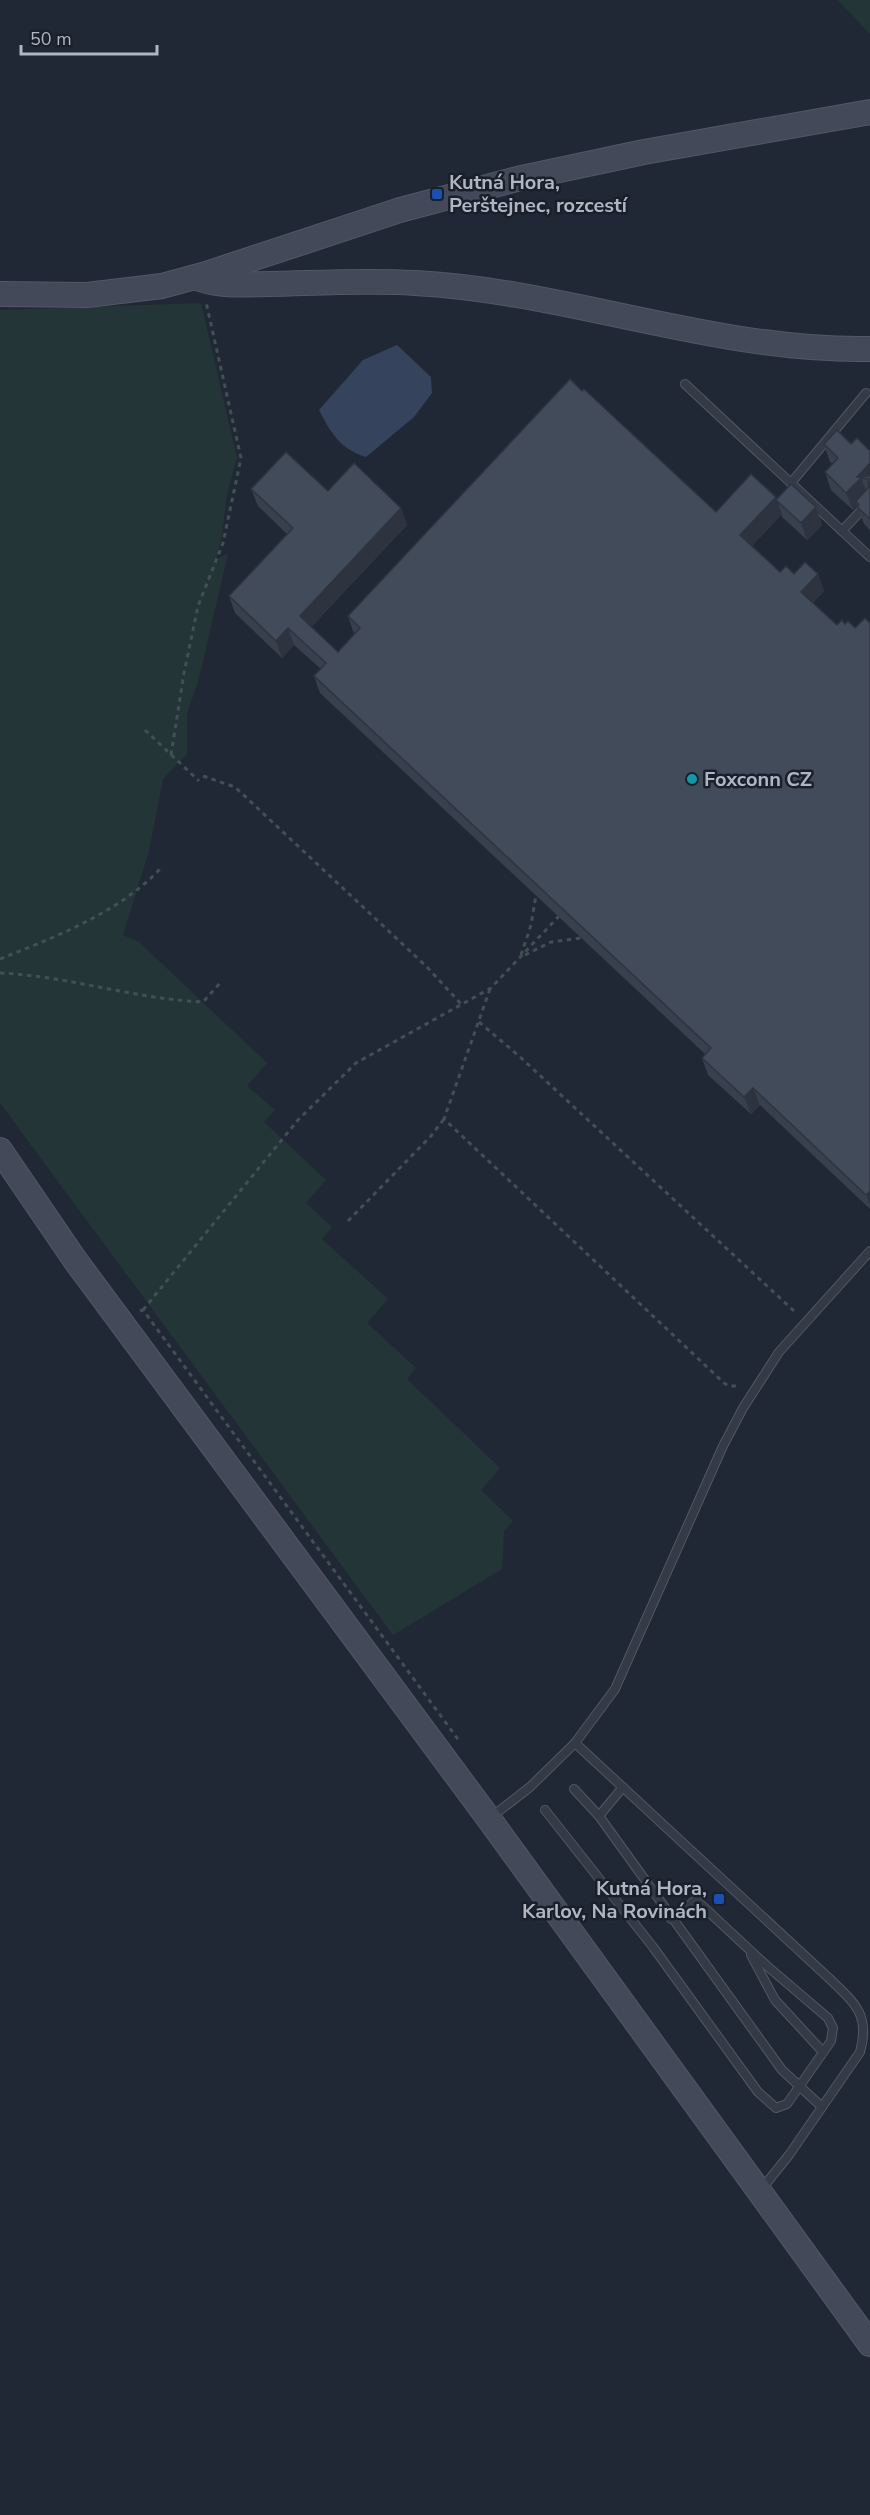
<svg xmlns="http://www.w3.org/2000/svg" width="870" height="2515" viewBox="0 0 870 2515" font-family="'Nunito Sans',sans-serif">
<style>
.green{fill:#243537}
.water{fill:#36435c}
.lines{fill:none;stroke-linecap:round;stroke-linejoin:round}
.lane-casing{stroke:#525864;stroke-width:10}
.secondary-casing{stroke:#525864;stroke-width:26}
.path{stroke:#415054;stroke-width:3;stroke-dasharray:4.5 4.5;stroke-linecap:butt}
.lane{stroke:#343a46;stroke-width:8}
.secondary{stroke:#434959;stroke-width:24}
.wall{fill:#39404d}
.shaded-wall{fill:#2e343f}
.building{fill:#424b5a;stroke:#2e343f;stroke-width:1.5}
.transit-dot{fill:#1a4fb4;stroke:#1a202a;stroke-width:2}
.culture-dot{fill:#0f9aa8;stroke:#1a202a;stroke-width:2}
.labels{text-anchor:middle;dominant-baseline:central;stroke-width:5;stroke-linejoin:round;paint-order:stroke}
.poi-label{font-size:20px;font-weight:bold;fill:#afb5c3;stroke:#1a202a;text-anchor:start}
</style>
<rect width="100%" height="100%" fill="#212835"/>
<g class="green">
<path d="M838 0H870V34Z"/>
<path d="M201 303 237 458 227 494 222 536 216 559 228 554 198 682 187 713V754L163 779 149 851 123 935 139 942 267 1063 247 1086 275 1110 264 1122 326 1180 306 1203 332 1227 322 1239 388 1299 367 1323 416 1368 407 1379 500 1468 481 1490 513 1521 504 1531 502 1569 393 1635 0 1103V310Z"/>
</g>
<path class="water" d="M397 345 431 377 432 393 414 417 366 457C340 449 331 433 319 410L363 360Z"/>
<g class="lines">
<defs>
<g id="lane">
<path d="M685 384 870 557"/>
<path d="M791 483 866 393"/>
<path d="M842 531 870 501"/>
<path d="M575 1743 832 1981C856 2004 870 2016 860 2052L789 2155 760 2191"/>
<path d="M574 1789 599 1816 623 1787"/>
<path d="M545 1810 653 1947 758 2092 776 2108 787 2104 831 2041 833 2028 828 2018 767 1966 696 1900 671 1919"/>
<path d="M599 1816 782 2070 822 2107"/>
<path d="M490 1818 530 1787 575 1743 615 1689 723 1446 743 1408 779 1352 870 1251"/>
<path d="M751 1955 775 2000 823 2052"/>
</g>
<g id="secondary">
<path d="M197 278C220 287 245 284 269 284 318 283 367 280 415 283 568 291 716 352 870 349"/>
<path d="M0 294 87 295 162 286 206 274 400 210 517 179 644 152 870 112"/>
<path d="M0 1150 75 1260 489 1819 870 2344"/>
</g>
</defs>
<use href="#lane" class="lane-casing"/>
<use href="#secondary" class="secondary-casing"/>
<g class="path">
<path d="M145 730 199 781"/>
<path d="M171 755 184 673 198 606 223 543 241 458 206 302"/>
<path d="M203 776 235 787 427 967 461 1004"/>
<path d="M521 955 531 925 536 895"/>
<path d="M525 955 551 942 581 938"/>
<path d="M0 959C57 936 119 913 162 867"/>
<path d="M0 973C69 976 134 999 203 1002L221 982"/>
<path d="M490 989 444 1119 724 1383 729 1386H737"/>
<path d="M479 1022 519 1056 794 1311"/>
<path d="M348 1221 431 1136 444 1119"/>
<path d="M143 1310 298 1120 356 1063 491 988 559 916"/>
<path d="M140 1311 143 1310 460 1742"/>
</g>
<use href="#lane" class="lane"/>
<use href="#secondary" class="secondary"/>
</g>
<g class="wall">
<path d="M824 444H851L870 451V530L864 524 857 506 853 510 831 490 825 472 833 464 830 462Z"/>
<path d="M251 489 328 491 401 508 407 525 311 627 338 652 354 634 348 616 716 512 776 497V499L816 507 822 525 807 540 782 517V514L752 546 780 572 818 574 824 591 813 603 837 625 845 624 855 628 870 623V1209L760 1105 751 1114 708 1075 702 1058 705 1054 320 693 314 676 321 669 294 645 282 658 235 613 229 596 287 534 258 506Z"/>
</g>
<g class="shaded-wall">
<path d="M870 463V484L868 479 861 478 868 495 856 501 857 506 853 510 846 493 857 477Z"/>
<path d="M776 497 782 514 746 552 740 535Z"/>
<path d="M816 507 822 525 807 540 801 523Z"/>
<path d="M401 508 407 525 306 633 300 616Z"/>
<path d="M818 574 824 591 807 609 801 592Z"/>
<path d="M288 628 294 645 282 658 276 641Z"/>
<path d="M753 1088 760 1105 751 1114 744 1097Z"/>
<path d="M870 1191V1205L866 1195Z"/>
</g>
<g class="building">
<path d="M570 379 582 391 584 389 716 512 751 474 776 497 740 535 780 572 786 566 794 574 805 562 818 574 801 592 837 625 842 620 845 624 848 621 855 628 865 618 870 623V1191L866 1195 753 1088 744 1097 702 1058 711 1048 314 676 326 663 288 628 276 641 229 596 293 528 251 489 286 452 328 491 354 463 401 508 300 616 338 652 360 628 348 616Z"/>
<path d="M837 430 851 444 857 438 870 451V463L857 477 870 476V519L857 507 859 505 856 501 869 487 868 479 861 478 846 493 825 472 838 458 824 444Z"/>
<path d="M791 484 816 507 801 523 776 500Z"/>
</g>
<g class="transit-dot">
<rect x="431" y="188" width="12" height="12" rx="3"/>
<rect x="713" y="1893" width="12" height="12" rx="3"/>
</g>
<circle class="culture-dot" cx="692" cy="779" r="6"/>
<g class="labels">
<g class="poi-label">
<text x="449" y="182">Kutná Hora,<tspan x="449" dy="23">Perštejnec, rozcestí</tspan></text>
<text x="704" y="779">Foxconn CZ</text>
<text x="707" y="1888" text-anchor="end">Kutná Hora,<tspan x="707" dy="23">Karlov, Na Rovinách</tspan></text>
</g>
</g>
<path d="M21 45v9h136v-9" fill="none" stroke="#afb5c3" stroke-width="3"/>
<text x="30" y="45" font-size="18" fill="#afb5c3" stroke="#1a202a" stroke-width="4.5" paint-order="stroke">50 m</text>
</svg>
